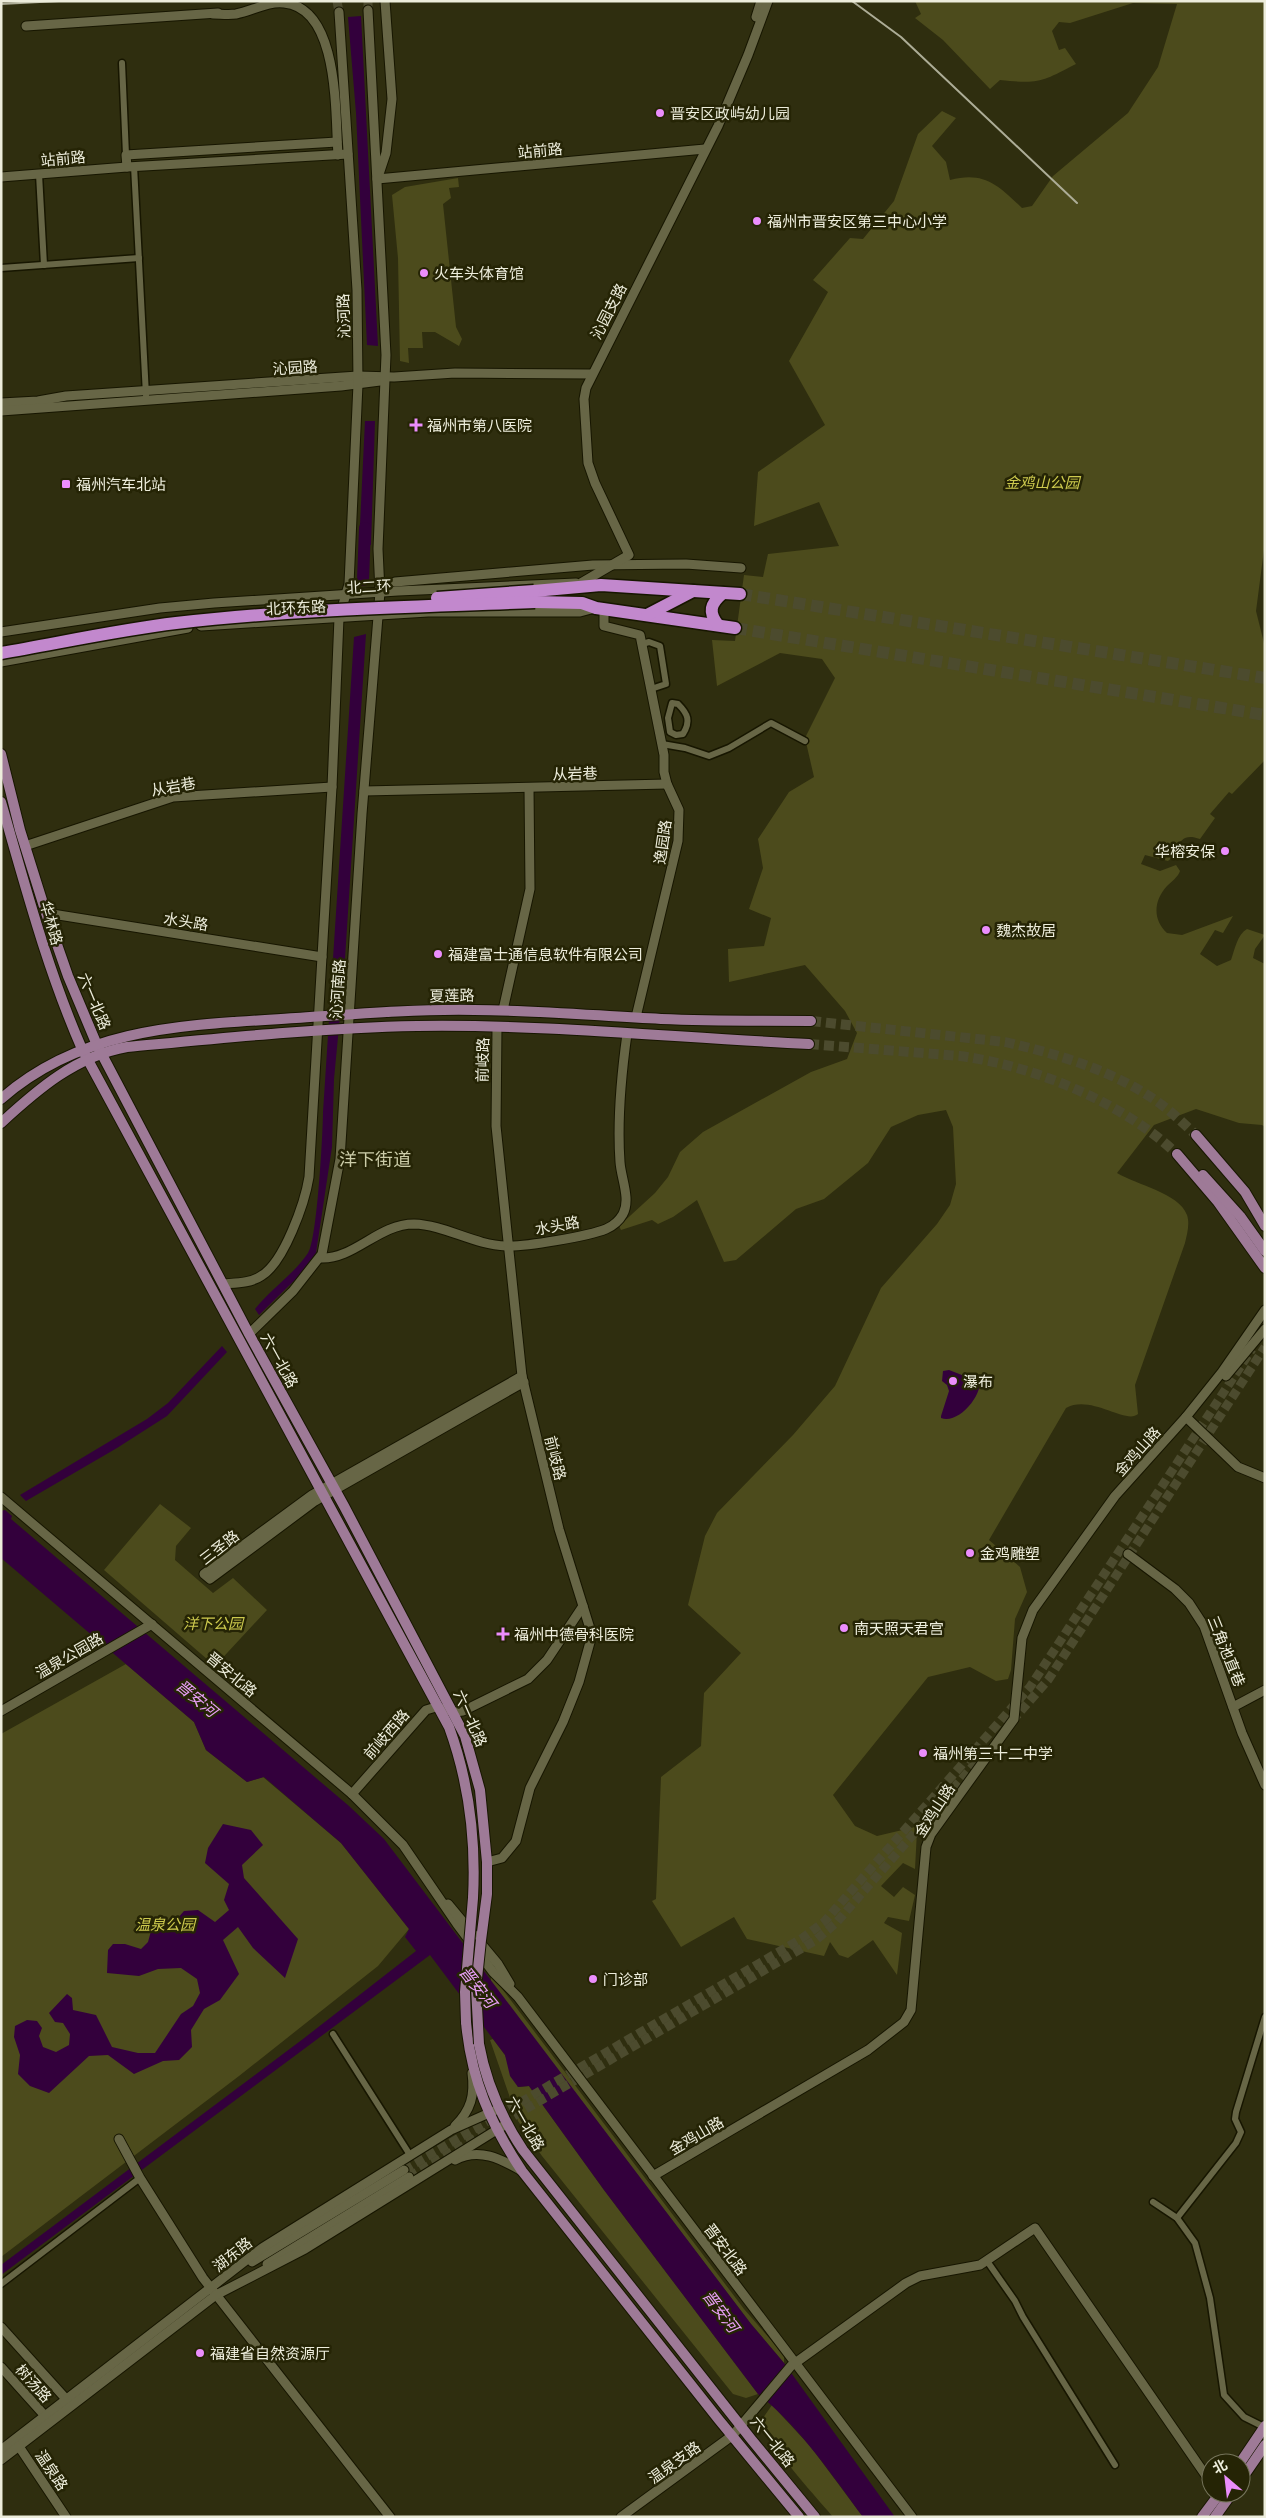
<svg xmlns="http://www.w3.org/2000/svg" width="1266" height="2518" viewBox="0 0 1266 2518" font-family="'PT Serif','Noto Sans SC',serif">
<style>
.green{fill:#4c4b1c}
.water{fill:#33003c}
.lines{fill:none;stroke-linecap:round;stroke-linejoin:round}
.river{stroke:#33003c;stroke-width:12}
.secondary-tunnel{stroke:#4c4b2e;stroke-width:9;stroke-dasharray:9 4.5;stroke-linecap:butt}
.primary-tunnel{stroke:#4c4b2e;stroke-width:10;stroke-dasharray:10 5;stroke-linecap:butt}
.highway-tunnel{stroke:#4c4b2e;stroke-width:12;stroke-dasharray:12 6;stroke-linecap:butt}
.street-casing{stroke:#171600;stroke-width:9}
.secondary-casing{stroke:#171600;stroke-width:11}
.primary-casing{stroke:#171600;stroke-width:12}
.highway-casing{stroke:#171600;stroke-width:15}
.street{stroke:#676646;stroke-width:6}
.secondary{stroke:#676646;stroke-width:9}
.primary{stroke:#9e7a97;stroke-width:10}
.highway{stroke:#c288cd;stroke-width:12}
.rail{stroke:#adad97;stroke-width:2}
.primary-bridge-casing{stroke:#171600;stroke-width:12;stroke-linecap:butt}
.highway-bridge-casing{stroke:#171600;stroke-width:15;stroke-linecap:butt}
.primary-bridge{stroke:#9e7a97;stroke-width:10}
.highway-bridge{stroke:#c288cd;stroke-width:12}
.poi-dot{fill:#eb8dfc;stroke:#252405;stroke-width:2}
.labels{text-anchor:middle;dominant-baseline:central;stroke-width:5;stroke-linejoin:round;paint-order:stroke}
.poi-label{font-size:15px;fill:#ededdc;stroke:#252405;text-anchor:start}
.street-label{font-size:15px;fill:#ededdc;stroke:#252405}
.park-label{font-size:15px;font-style:italic;fill:#cdca4e;stroke:#252405}
.water-label{font-size:16px;font-style:italic;fill:#e99ff7;stroke:#252405}
.quarter-label{font-size:18px;fill:#cbcca8;stroke:#252405}
</style>
<rect width="100%" height="100%" fill="#2f2e0f"/>
<g class="green">
<path d="M915 1H1265V542L1256 611 1265 647V760L1232 794 1229 792 1210 814 1215 818 1200 839C1176 830 1180 852 1168 861L1145 855 1141 864 1160 871 1176 865 1180 871C1178 877 1172 881 1167 886 1154 900 1152 919 1167 933L1182 935 1233 916 1223 933 1215 930 1200 954 1217 966 1231 960C1235 949 1237 935 1247 929L1265 935 1255 949 1253 958 1265 964V1127L1262 1125 1239 1123 1196 1109 1154 1125 1117 1173C1137 1185 1179 1193 1187 1215 1190 1224 1187 1234 1185 1243L1135 1385 1138 1414C1126 1425 1091 1394 1066 1408L989 1540 1020 1567 1027 1592 1015 1619 1011 1670 1008 1679 996 1681 970 1667 928 1677 833 1795 855 1826 877 1836 915 1827 917 1831 915 1869 903 1863 881 1886 894 1897 903 1887 915 1895 909 1921 888 1917 884 1923 902 1933 897 1975 873 1940 848 1958 839 1955 830 1942 824 1956 747 1939 734 1917 681 1947 652 1901 656 1899 661 1777 701 1746 704 1693 741 1653 688 1605 705 1536 717 1513 793 1435 835 1386 881 1288 937 1224 950 1205 956 1184 953 1127 946 1110 918 1115 891 1127 868 1163 824 1199 796 1209 736 1260 724 1262 697 1200 673 1217 658 1224 652 1220 621 1230 619 1226 655 1193 668 1177 680 1152 703 1132 811 1072 847 1059 857 1033 845 1011 805 965 729 982 728 949 764 946 771 918 749 909 763 868 758 839 789 792 814 777 805 738 835 678 822 659 780 653 717 686 712 640 735 641 744 575 763 577 768 554 839 546 819 502 754 526 758 472 825 425 789 361 828 292 813 280 850 238 863 239 894 201 918 134 942 111 956 118 932 146 946 162 950 180C984 171 998 185 1022 208L1032 206 1053 176 1128 113 1158 67 1177 4 1133 3 1070 23 1059 22 1052 31 1059 50 1065 48 1076 64C1041 82 1040 84 1000 80L990 89 943 40 915 18 921 14Z"/>
<path d="M458 178 459 187 449 188 451 198 443 204 456 327 462 339 459 346 435 332H422L423 348H408L409 363 400 361 398 258 392 195 405 187Z"/>
<path d="M160 1504 191 1528 176 1546 175 1560 213 1593 233 1578 267 1610 215 1666 104 1570Z"/>
<path d="M126 1664 194 1722 206 1750 247 1782 263 1777 341 1843 409 1929 378 1966 239 2076 1 2257V1734Z"/>
<path d="M491 1974 744 2309 784 2355V2363L751 2324 491 1982Z"/>
<path d="M493 2039 505 2055 518 2087 529 2086 604 2190 758 2394 746 2398 733 2394 542 2156 518 2121 490 2040Z"/>
<path d="M772 2405 810 2446 863 2517H833C808 2487 775 2455 763 2418Z"/>
</g>
<g class="water">
<path d="M361 16 378 346 367 345 356 113 348 17Z"/>
<path d="M365 421H375L371 545H359Z"/>
<path d="M366 634 344 974 334 1079 332 1147 316 1253 305 1270 259 1315 255 1309C271 1289 294 1274 308 1253 317 1241 323 1132 323 1112L354 637Z"/>
<path d="M222 1346 227 1352 167 1416 117 1448 26 1501 20 1495 147 1419 168 1403Z"/>
<path d="M949 1370 967 1377 972 1375 979 1377C985 1393 959 1425 941 1418V1416L949 1391 947 1385 942 1381 943 1371Z"/>
<path d="M5 1510 12 1516 11 1519 349 1806 384 1839 751 2324 784 2363 895 2517H863C831 2474 800 2427 758 2394L604 2190 529 2086 518 2087 510 2076 505 2055 430 1955 1 2275V2265L303 2039 416 1951 405 1937 409 1929 341 1843 264 1777 247 1782 206 1750 194 1722 1 1558V1511Z"/>
<path d="M223 1824 251 1830 263 1845 242 1865 244 1878 298 1939 285 1978 253 1948 238 1927 223 1940 239 1974 220 2000 204 2009 191 2030 192 2047 179 2060 163 2061 134 2074 108 2055 89 2056 49 2093 30 2086 18 2074 20 2055 14 2037 15 2026 27 2020 37 2021 42 2028 39 2036 43 2047 56 2052 69 2045 70 2034 63 2023 55 2022 49 2013 67 1994 72 1998 73 2010 96 2015 112 2047 138 2053H155L181 2014 193 2006 200 1993 197 1979 181 1968 158 1969 139 1976 107 1973 108 1950 113 1944H125L141 1949 148 1942 151 1931 176 1920 184 1911 198 1910 215 1922 229 1910 224 1900 229 1884 205 1863 208 1848Z"/>
</g>
<g class="lines">
<path class="river" d="M363 580 365 528"/>
<g class="secondary-tunnel">
<path d="M337 1 339 12"/>
<path d="M368 1V10"/>
<path d="M1012 1721 1048 1680 1265 1347"/>
<path d="M404 2170 801 1939 824 1922 1030 1687 1252 1349"/>
<path d="M409 2177 816 1940 836 1923 987 1750"/>
</g>
<g class="primary-tunnel">
<path d="M811 1021 1005 1042C1058 1054 1118 1072 1162 1105 1174 1114 1185 1125 1196 1135"/>
<path d="M809 1044 960 1056C1035 1066 1122 1102 1177 1154"/>
</g>
<g class="highway-tunnel">
<path d="M740 594 1265 678"/>
<path d="M735 628 1265 715"/>
</g>
<defs>
<g id="street">
<path d="M122 63 126 155"/>
<path d="M134 166 146 395"/>
<path d="M39 174 44 265"/>
<path d="M1 268 139 258"/>
<path d="M642 644 649 642 660 646 666 684 651 689"/>
<path d="M672 703 678 704C688 714 691 721 683 734L676 735 670 732 668 718Z"/>
<path d="M662 744 685 748 709 756 729 748 771 723 805 741"/>
<path d="M333 2034 410 2155"/>
<path d="M1153 2202 1177 2218 1195 2243 1210 2298 1224 2395 1244 2417 1264 2427"/>
<path d="M1177 2218 1236 2143 1241 2132 1235 2119 1236 2112 1265 2017"/>
<path d="M987 2261 1015 2301 1023 2317 1115 2465"/>
<path d="M1 2284 140 2178"/>
</g>
<g id="secondary">
<path d="M213 14C220 14 229 15 236 14 252 11 268 1 284 3 340 8 335 115 338 155"/>
<path d="M756 17 761 1"/>
<path d="M26 26 218 13"/>
<path d="M127 167 126 155 337 142"/>
<path d="M379 174 386 153 392 99 385 1"/>
<path d="M1 177 127 167 348 154"/>
<path d="M377 179 705 149"/>
<path d="M1 403 38 401 66 396 358 376 394 377 455 373 592 374"/>
<path d="M1 411 341 386 380 381"/>
<path d="M395 582 593 565 686 564 741 568"/>
<path d="M581 583 629 555 595 483 588 463 584 399 586 388 718 126 748 55 768 1"/>
<path d="M604 609V626L640 635 664 755V772L667 784 679 810 678 841 636 1017"/>
<path d="M201 626 428 612H580L595 608"/>
<path d="M1 632 160 608 214 603 398 591 576 583"/>
<path d="M1 662 188 628"/>
<path d="M364 791 667 784"/>
<path d="M25 846 173 797 332 787"/>
<path d="M46 913 322 957"/>
<path d="M503 1010 530 889 529 788"/>
<path d="M320 1258C354 1260 378 1224 414 1224 445 1225 474 1245 506 1246 525 1247 589 1236 606 1229 613 1226 619 1221 623 1214 631 1199 621 1178 620 1162 617 1120 621 1077 627 1034"/>
<path d="M224 1284C236 1283 251 1283 261 1276 284 1263 305 1202 309 1177L332 787 339 618 349 584 358 384 357 290 339 12"/>
<path d="M249 1334 293 1291 322 1254 340 1159 362 814 380 592 378 549 386 355 368 10"/>
<path d="M522 1376 312 1495 204 1574 210 1579 315 1501 524 1382"/>
<path d="M1226 1376 1265 1329"/>
<path d="M1186 1417 1238 1467 1265 1478"/>
<path d="M1 1497 352 1794 403 1845 457 1924 493 1972 518 1997 912 2517"/>
<path d="M1128 1554 1175 1589 1189 1603 1204 1626 1242 1733 1265 1785"/>
<path d="M1233 1707 1265 1690"/>
<path d="M1 1711 152 1624"/>
<path d="M352 1794 426 1710 436 1707 455 1712 463 1711 528 1679 547 1660 583 1606"/>
<path d="M487 1862 502 1858 516 1841 530 1788 563 1722 579 1682 592 1635 559 1529 522 1376 496 1126 497 1027"/>
<path d="M448 1904 498 1964 510 1984"/>
<path d="M455 2126C471 2110 475 2095 472 2073"/>
<path d="M119 2139 140 2178 203 2278 390 2517"/>
<path d="M455 2160C479 2147 501 2159 522 2171"/>
<path d="M653 2176 868 2050 904 2022 911 2010 926 1847 931 1834 1014 1719 1022 1638 1033 1610 1115 1496 1186 1417 1222 1372 1265 1310"/>
<path d="M252 2262 404 2170"/>
<path d="M267 2264 409 2177"/>
<path d="M1 2327 66 2399"/>
<path d="M1 2367 46 2417"/>
<path d="M16 2442 66 2517"/>
<path d="M1 2450 262 2248 451 2130 496 2110"/>
<path d="M1 2460 216 2295 305 2249 503 2126"/>
<path d="M621 2517 733 2435 791 2366 906 2283 920 2276 980 2265 1035 2228 1211 2483"/>
</g>
<g id="primary">
<path d="M1 754 20 830 46 913 68 976 97 1045 249 1334 344 1506 465 1736 480 1790 487 1862V1894L481 1940"/>
<path d="M1 802C25 885 47 969 82 1049L449 1727C469 1782 476 1840 473 1898"/>
<path d="M1 1099C85 1025 191 1025 296 1018 355 1014 414 1009 474 1010 536 1010 599 1016 661 1019 711 1021 761 1021 811 1021"/>
<path d="M1 1123C38 1089 76 1056 127 1047 223 1038 320 1028 417 1026 547 1024 679 1038 809 1044"/>
<path d="M1196 1135 1245 1192 1265 1226"/>
<path d="M1177 1154 1218 1202 1265 1268"/>
<path d="M1203 1175 1240 1216 1265 1251"/>
<path d="M466 2022C471 2079 490 2123 522 2171L719 2420 799 2517"/>
<path d="M479 2044C486 2083 501 2117 523 2150L751 2439 815 2517"/>
<path d="M1240 2463 1265 2426"/>
<path d="M1241 2480 1265 2445"/>
<path d="M1202 2517 1220 2493"/>
<path d="M1215 2517 1232 2493"/>
</g>
<g id="highway">
<path d="M534 591 601 585 740 594"/>
<path d="M535 602 582 603 596 608 735 628"/>
<path d="M647 615 693 591"/>
<path d="M718 625C708 612 710 604 723 593"/>
</g>
</defs>
<use href="#street" class="street-casing"/>
<use href="#secondary" class="secondary-casing"/>
<use href="#primary" class="primary-casing"/>
<use href="#highway" class="highway-casing"/>
<use href="#street" class="street"/>
<use href="#secondary" class="secondary"/>
<use href="#primary" class="primary"/>
<use href="#highway" class="highway"/>
<g class="rail">
<path d="M852 1 901 37 1077 203"/>
<path d="M1 4 59 1"/>
</g>
<defs>
<g id="primary-bridge">
<path d="M466 2022 465 1992 473 1898"/>
<path d="M479 2044 476 1988 481 1940"/>
</g>
<g id="highway-bridge">
<path d="M437 598 534 591"/>
<path d="M1 653C59 643 118 630 176 623 295 609 415 607 535 602"/>
</g>
</defs>
<use href="#primary-bridge" class="primary-bridge-casing"/>
<use href="#highway-bridge" class="highway-bridge-casing"/>
<use href="#primary-bridge" class="primary-bridge"/>
<use href="#highway-bridge" class="highway-bridge"/>
</g>
<g class="poi-dot">
<circle cx="660" cy="113" r="5"/>
<circle cx="757" cy="221" r="5"/>
<circle cx="424" cy="273" r="5"/>
<path d="M413.5 417.5h5v5h5v5h-5v5h-5v-5h-5v-5h5z"/>
<rect x="61" y="479" width="10" height="10" rx="2.5"/>
<circle cx="1225" cy="851" r="5"/>
<circle cx="986" cy="930" r="5"/>
<circle cx="438" cy="954" r="5"/>
<circle cx="953" cy="1381" r="5"/>
<circle cx="970" cy="1553" r="5"/>
<circle cx="844" cy="1628" r="5"/>
<path d="M500.5 1626.5h5v5h5v5h-5v5h-5v-5h-5v-5h5z"/>
<circle cx="923" cy="1753" r="5"/>
<circle cx="593" cy="1979" r="5"/>
<circle cx="200" cy="2353" r="5"/>
</g>
<g class="labels">
<g class="poi-label">
<text x="670" y="113">晋安区政屿幼儿园</text>
<text x="767" y="221">福州市晋安区第三中心小学</text>
<text x="434" y="273">火车头体育馆</text>
<text x="427" y="425">福州市第八医院</text>
<text x="76" y="484">福州汽车北站</text>
<text x="1215" y="851" text-anchor="end">华榕安保</text>
<text x="996" y="930">魏杰故居</text>
<text x="448" y="954">福建富士通信息软件有限公司</text>
<text x="963" y="1381">瀑布</text>
<text x="980" y="1553">金鸡雕塑</text>
<text x="854" y="1628">南天照天君宫</text>
<text x="514" y="1634">福州中德骨科医院</text>
<text x="933" y="1753">福州第三十二中学</text>
<text x="603" y="1979">门诊部</text>
<text x="210" y="2353">福建省自然资源厅</text>
</g>
<g class="street-label">
<text transform="translate(540 150) rotate(-5)">站前路</text>
<text transform="translate(63 158) rotate(-5)">站前路</text>
<text transform="translate(608 311) rotate(-63)">沁园支路</text>
<text transform="translate(343 316) rotate(-92)">沁河路</text>
<text transform="translate(295 367) rotate(-4)">沁园路</text>
<text transform="translate(369 586) rotate(-3)">北二环</text>
<text transform="translate(296 607) rotate(-3)">北环东路</text>
<text transform="translate(575 773) rotate(-1)">从岩巷</text>
<text transform="translate(173 786) rotate(-10)">从岩巷</text>
<text transform="translate(662 842) rotate(-82)">逸园路</text>
<text transform="translate(186 921) rotate(9)">水头路</text>
<text transform="translate(52 923) rotate(74)">华林路</text>
<text transform="translate(337 989) rotate(-86)">沁河南路</text>
<text transform="translate(452 995) rotate(-1)">夏莲路</text>
<text transform="translate(95 1001) rotate(67)">六一北路</text>
<text transform="translate(482 1060) rotate(-89)">前岐路</text>
<text transform="translate(557 1225) rotate(-10)">水头路</text>
<text transform="translate(280 1360) rotate(61)">六一北路</text>
<text transform="translate(1137 1451) rotate(-48)">金鸡山路</text>
<text transform="translate(556 1458) rotate(76)">前岐路</text>
<text transform="translate(219 1547) rotate(-38)">三圣路</text>
<text transform="translate(1227 1651) rotate(68)">三角池直巷</text>
<text transform="translate(69 1655) rotate(-30)">温泉公园路</text>
<text transform="translate(232 1674) rotate(40)">晋安北路</text>
<text transform="translate(471 1718) rotate(66)">六一北路</text>
<text transform="translate(386 1734) rotate(-49)">前岐西路</text>
<text transform="translate(934 1810) rotate(-57)">金鸡山路</text>
<text transform="translate(526 2123) rotate(60)">六一北路</text>
<text transform="translate(696 2135) rotate(-30)">金鸡山路</text>
<text transform="translate(726 2249) rotate(53)">晋安北路</text>
<text transform="translate(232 2254) rotate(-38)">湖东路</text>
<text transform="translate(34 2383) rotate(48)">树汤路</text>
<text transform="translate(773 2441) rotate(51)">六一北路</text>
<text transform="translate(674 2462) rotate(-36)">温泉支路</text>
<text transform="translate(52 2470) rotate(56)">温泉路</text>
</g>
<g class="park-label">
<text x="1042" y="482">金鸡山公园</text>
<text x="213" y="1623">洋下公园</text>
<text x="165" y="1924">温泉公园</text>
</g>
<g class="water-label">
<text transform="translate(197 1698) rotate(40)">晋安河</text>
<text transform="translate(478 1987) rotate(51)">晋安河</text>
<text transform="translate(721 2311) rotate(53)">晋安河</text>
</g>
<g class="quarter-label">
<text x="375" y="1159">洋下街道</text>
</g>
</g>
<rect width="1266" height="2518" fill="none" stroke="#ededdc" stroke-width="5"/>
<g transform="translate(1226 2478) rotate(332)"><circle r="24" fill="#252405" stroke="#75745b"/>
<path d="M0-4L9 19L0 12L-9 19Z" fill="#eb8dfc"/>
<text y="-8" font-size="14" font-weight="bold" text-anchor="middle" fill="#ededdc">北</text>
</g>
</svg>
